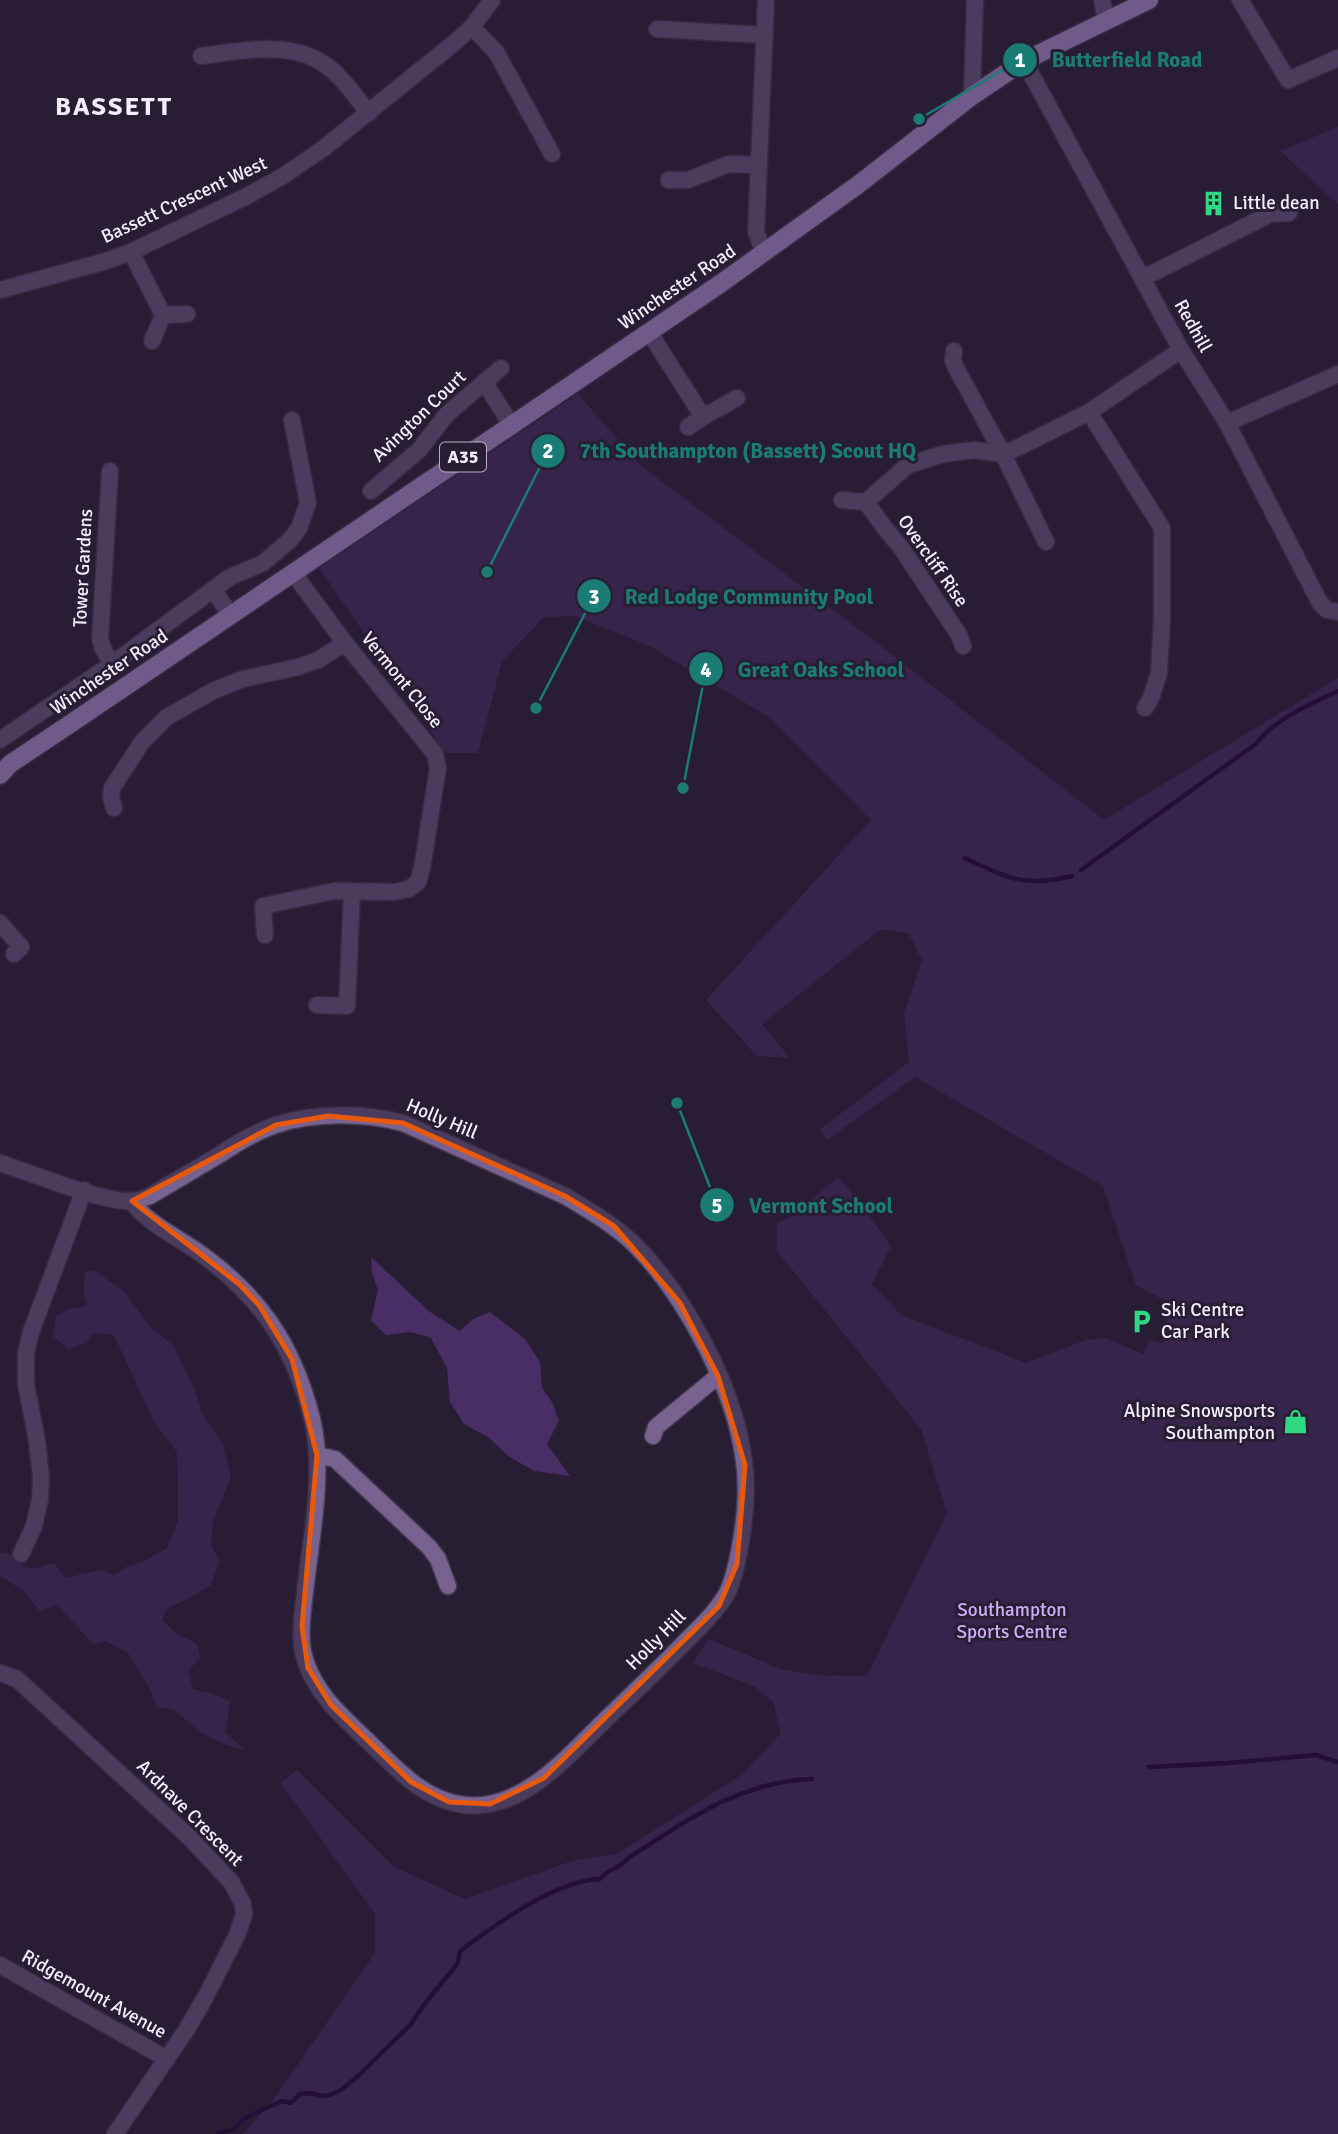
<svg xmlns="http://www.w3.org/2000/svg" width="1338" height="2134" viewBox="0 0 1338 2134" font-family="Signika,sans-serif">
<style>
.green{fill:#492d65}
.lines{fill:none;stroke-linecap:round;stroke-linejoin:round}
.stream{stroke:#200039;stroke-width:4.5}
.street-casing{stroke:#453b50;stroke-width:19}
.primary-casing{stroke:#453b50;stroke-width:21}
.street{stroke:#776290;stroke-width:16}
.primary{stroke:#c8a4f1;stroke-width:18}
.marked{fill:none;stroke:#e8590c;stroke-width:5;stroke-linejoin:round}
.labels{text-anchor:middle;dominant-baseline:central;stroke-width:6;stroke-linejoin:round;paint-order:stroke}
.shield{fill:#281e34;stroke:#b7b0c1;stroke-width:2}
.shield-label{font-size:18px;font-weight:bold;fill:#f4eefd}
.street-label{font-size:19px;fill:#f4eefd;stroke:#281e34}
.poi-label{font-size:19px;fill:#f4eefd;stroke:#281e34;text-anchor:start}
.park-label{font-size:19px;fill:#cfadf8;stroke:#281e34}
.district-label{font-size:26px;font-weight:bold;letter-spacing:2px;fill:#f4eefd;stroke:#281e34}
.leader{fill:none;stroke:#1a7c75;stroke-width:2.5}
.callout-dot{fill:#1a7c75;stroke:#281e34;stroke-width:2.5}
.mark-label{font-size:21px;text-anchor:middle;font-weight:bold;fill:#fff}
.callout-label{font-size:21px;text-anchor:middle;font-weight:bold;fill:#1a7c75;stroke:#281e34;stroke-width:6;stroke-linejoin:round;paint-order:stroke}
</style>
<rect width="100%" height="100%" fill="#281e34"/>
<g class="green">
<path d="M1338 127V204L1280 151Z"/>
<path d="M578 394 642 467 886 650 1104 820 1338 678V2134H243L274 2099 375 1953V1914L281 1783 297 1770 394 1867 465 1899 575 1860 617 1854 743 1774 781 1733 773 1702 754 1686 693 1663 709 1639 780 1669 815 1675 867 1676 947 1513 921 1429 777 1251V1223L789 1218 838 1177 850 1190 891 1246 872 1284 901 1315 1026 1363 1086 1340 1105 1338 1144 1354 1149 1339 1162 1343 1171 1304 1136 1285 1103 1186 915 1077 827 1140 819 1130 909 1062 904 1013 922 960 909 934 881 929 762 1024 790 1058 757 1056 706 1000 871 820 769 717 648 645 575 616 544 617 502 661 478 753H445L417 709 319 568Z"/>
<path d="M371 1257 430 1312 460 1331 473 1319 490 1312 525 1339 540 1362 542 1388 552 1402 559 1421 547 1444 570 1476 534 1471 508 1456 488 1437 464 1424 450 1402 447 1368 431 1338 411 1332 386 1335 371 1320 378 1290 372 1273Z"/>
<path d="M95 1271 125 1292 149 1326 173 1345 195 1390 202 1414 223 1444 231 1477 213 1521 211 1544 219 1562 211 1585 186 1600 166 1609 162 1620 176 1633 197 1644 200 1658 188 1671 193 1689 211 1693 230 1701 225 1733 246 1750 227 1745 203 1734 174 1710 157 1707 151 1691 128 1653 106 1641 94 1645 57 1605 40 1611 24 1591 0 1576V1553L6 1552C27 1571 27 1571 54 1563L66 1578 100 1570 115 1575 126 1567 145 1561 167 1548 178 1521V1483L177 1452 154 1422 114 1335 94 1333 86 1343 68 1349 53 1336 56 1317 67 1310 87 1306 83 1290 85 1272Z"/>
</g>
<g class="lines">
<g class="stream">
<path d="M965 858C1007 878 1025 888 1072 876"/>
<path d="M1081 870 1257 743C1273 720 1312 703 1338 691"/>
<path d="M1148 1767 1228 1763 1316 1755 1338 1762"/>
<path d="M218 2134 235 2129 242 2121 251 2115 282 2101 291 2103 300 2094 311 2093 320 2096 330 2095 341 2090 357 2077 411 2024 423 2006 458 1963 460 1951C495 1925 556 1880 600 1879 610 1866 617 1872 628 1858 689 1820 737 1782 812 1779"/>
</g>
<defs>
<g id="street">
<path d="M1102 0 1106 21"/>
<path d="M1240 0 1288 80 1338 58"/>
<path d="M472 27 496 52 552 154"/>
<path d="M657 29 764 35"/>
<path d="M201 56C240 51 290 40 324 64 342 76 355 96 369 113"/>
<path d="M1024 61 1181 350 1227 423 1320 603 1327 610 1338 612"/>
<path d="M972 96 975 0"/>
<path d="M669 180H688L729 164 759 165"/>
<path d="M131 252 163 315"/>
<path d="M764 252 756 232 766 0"/>
<path d="M1143 278 1270 214 1289 213"/>
<path d="M0 290 106 261 131 252 247 196 283 176 324 148 454 43 472 27 492 0"/>
<path d="M649 332 703 417 737 398"/>
<path d="M152 341 163 315 187 314"/>
<path d="M954 351 953 360 956 368 1003 454 1046 542"/>
<path d="M484 382 511 424"/>
<path d="M1089 412 1162 528V620L1159 673 1151 698 1145 708"/>
<path d="M1227 423 1338 374"/>
<path d="M688 427 703 417"/>
<path d="M110 471 100 639 103 649 112 664"/>
<path d="M371 491 419 450 447 414 501 368"/>
<path d="M842 500 866 502 908 465 943 454 974 450 1003 454 1021 446 1089 412 1181 350"/>
<path d="M866 502 884 527 902 549 959 635 963 646"/>
<path d="M213 589 231 616"/>
<path d="M0 740 112 664 230 577 263 563 290 540 299 528 308 503 292 420"/>
<path d="M114 808 111 797 112 788 142 742 167 717 215 690 243 679 298 667 318 660 345 643"/>
<path d="M0 923 21 947 14 954"/>
<path d="M265 935 263 906 334 891 394 892 409 889 418 882 422 868 438 768 435 754 345 643 294 574"/>
<path d="M317 1005 347 1006 352 891"/>
<path d="M0 1163C29 1172 106 1204 133 1201 139 1200 144 1198 150 1196 173 1182 196 1169 219 1155 237 1143 255 1132 276 1125 314 1112 364 1113 403 1123L565 1196C590 1211 615 1225 636 1246 686 1297 735 1389 744 1461 748 1489 745 1520 740 1547 737 1563 734 1579 727 1593 717 1611 701 1626 686 1641 659 1669 630 1696 602 1723 565 1759 521 1811 465 1805 423 1800 397 1769 368 1741 355 1729 341 1716 329 1702 316 1686 305 1667 302 1646 300 1628 303 1609 305 1591 311 1537 325 1472 312 1419 293 1343 258 1293 194 1249 176 1237 142 1219 132 1201"/>
<path d="M653 1436 656 1427 718 1376"/>
<path d="M317 1455 335 1459 429 1547 438 1559 448 1586"/>
<path d="M21 1554 34 1526 40 1499 41 1477 37 1441 26 1384V1353L31 1332 84 1190"/>
<path d="M0 1673 17 1679 190 1838 232 1883 243 1904 244 1915 237 1935 206 1996 187 2029 115 2134"/>
<path d="M0 1965 167 2059"/>
</g>
<path id="primary" d="M0 775 10 764 70 724 720 284 859 184 972 96 1024 61 1149 0"/>
</defs>
<use href="#street" class="street-casing"/>
<use href="#primary" class="primary-casing"/>
<use href="#street" class="street"/>
<use href="#primary" class="primary"/>
</g>
<path d="M0 0H1338V2134H0ZM328 1116 403 1123 565 1196 614 1226 680 1303 718 1376 745 1465 737 1564 719 1606 544 1778 490 1804 449 1802 411 1782 331 1705 308 1668 302 1627 317 1455 292 1359 259 1305 239 1284 132 1201 276 1125Z" fill="#281e34" fill-opacity=".55" fill-rule="evenodd"/>
<path class="marked" d="M328 1116 403 1123 565 1196 614 1226 680 1303 718 1376 745 1465 737 1564 719 1606 544 1778 490 1804 449 1802 411 1782 331 1705 308 1668 302 1627 317 1455 292 1359 259 1305 239 1284 132 1201 276 1125Z"/>
<defs>
<symbol id="building-bare" viewBox="-9 -9 18 18"><path d="M-4-6H4V6H1V3H-1V6H-4ZM-2.5-4.3h1.7v1.8h-1.7ZM.8-4.3h1.7v1.8H.8ZM-2.5-1h1.7V.8h-1.7ZM.8-1h1.7V.8H.8Z" fill="#2fd883" stroke="#281e34" stroke-width="2.5" paint-order="stroke"/></symbol>
<symbol id="parking-bare" viewBox="-9 -9 18 18"><path d="M-3.5-5.5H1a3.5 3.5 0 0 1 0 7H-1V5.5H-3.5ZM-1-3.4V-.6H.8a1.4 1.4 0 0 0 0-2.8Z" fill="#2fd883" stroke="#281e34" stroke-width="2.5" paint-order="stroke"/></symbol>
<symbol id="shop-bare" viewBox="-9 -9 18 18"><path d="M-5-2.5h2.3a2.7 3.5 0 0 1 5.4 0H5L5.5 6h-11ZM-1.5-2.5h3a1.5 2.3 0 0 0-3 0Z" fill="#2fd883" stroke="#281e34" stroke-width="2.5" paint-order="stroke"/></symbol>
</defs>
<g fill-rule="evenodd">
<use href="#building-bare" x="1196" y="186" width="35" height="35"/>
<use href="#parking-bare" x="1124" y="1304" width="35" height="35"/>
<use href="#shop-bare" x="1278" y="1404" width="35" height="35"/>
</g>
<g class="labels">
<rect class="shield" x="440" y="442.5" width="46" height="29" rx="5"/>
<g class="shield-label">
<text x="463" y="457">A35</text>
</g>
<g class="street-label">
<text transform="translate(184 200) rotate(-25)">Bassett Crescent West</text>
<text transform="translate(677 287) rotate(-34)">Winchester Road</text>
<text transform="translate(1193 326) rotate(61)">Redhill</text>
<text transform="translate(419 416) rotate(-44)">Avington Court</text>
<text transform="translate(933 561) rotate(55)">Overcliff Rise</text>
<text transform="translate(83 568) rotate(-87)">Tower Gardens</text>
<text transform="translate(109 672) rotate(-34)">Winchester Road</text>
<text transform="translate(402 680) rotate(51)">Vermont Close</text>
<text transform="translate(442 1119) rotate(23)">Holly Hill</text>
<text transform="translate(656 1640) rotate(-45)">Holly Hill</text>
<text transform="translate(190 1813) rotate(45)">Ardnave Crescent</text>
<text transform="translate(94 1994) rotate(29)">Ridgemount Avenue</text>
</g>
<g class="poi-label">
<text x="1233" y="203">Little dean</text>
<text x="1161" y="1310">Ski Centre<tspan x="1161" dy="22">Car Park</tspan></text>
<text x="1275" y="1411" text-anchor="end">Alpine Snowsports<tspan x="1275" dy="22">Southampton</tspan></text>
</g>
<g class="park-label">
<text x="1012" y="1610">Southampton<tspan x="1012" dy="22">Sports Centre</tspan></text>
</g>
<g class="district-label">
<text x="114" y="107">BASSETT</text>
</g>
</g>
<path class="leader" d="M919 119L1020 60M487 572L548 451M536 708L594 596M683 788L706 669M677 1103L717 1205"/>
<g class="callout-dot">
<circle cx="919" cy="119" r="7"/>
<circle cx="487" cy="572" r="7"/>
<circle cx="536" cy="708" r="7"/>
<circle cx="683" cy="788" r="7"/>
<circle cx="677" cy="1103" r="7"/>
<circle cx="1020" cy="60" r="18"/>
<circle cx="548" cy="451" r="18"/>
<circle cx="594" cy="596" r="18"/>
<circle cx="706" cy="669" r="18"/>
<circle cx="717" cy="1205" r="18"/>
</g>
<g class="mark-label">
<text x="1020" y="67">1</text>
<text x="548" y="458">2</text>
<text x="594" y="604">3</text>
<text x="706" y="677">4</text>
<text x="717" y="1213">5</text>
</g>
<g class="callout-label">
<text x="1127" y="67">Butterfield Road</text>
<text x="748" y="458">7th Southampton (Bassett) Scout HQ</text>
<text x="749" y="604">Red Lodge Community Pool</text>
<text x="821" y="677">Great Oaks School</text>
<text x="821" y="1213">Vermont School</text>
</g>
</svg>
